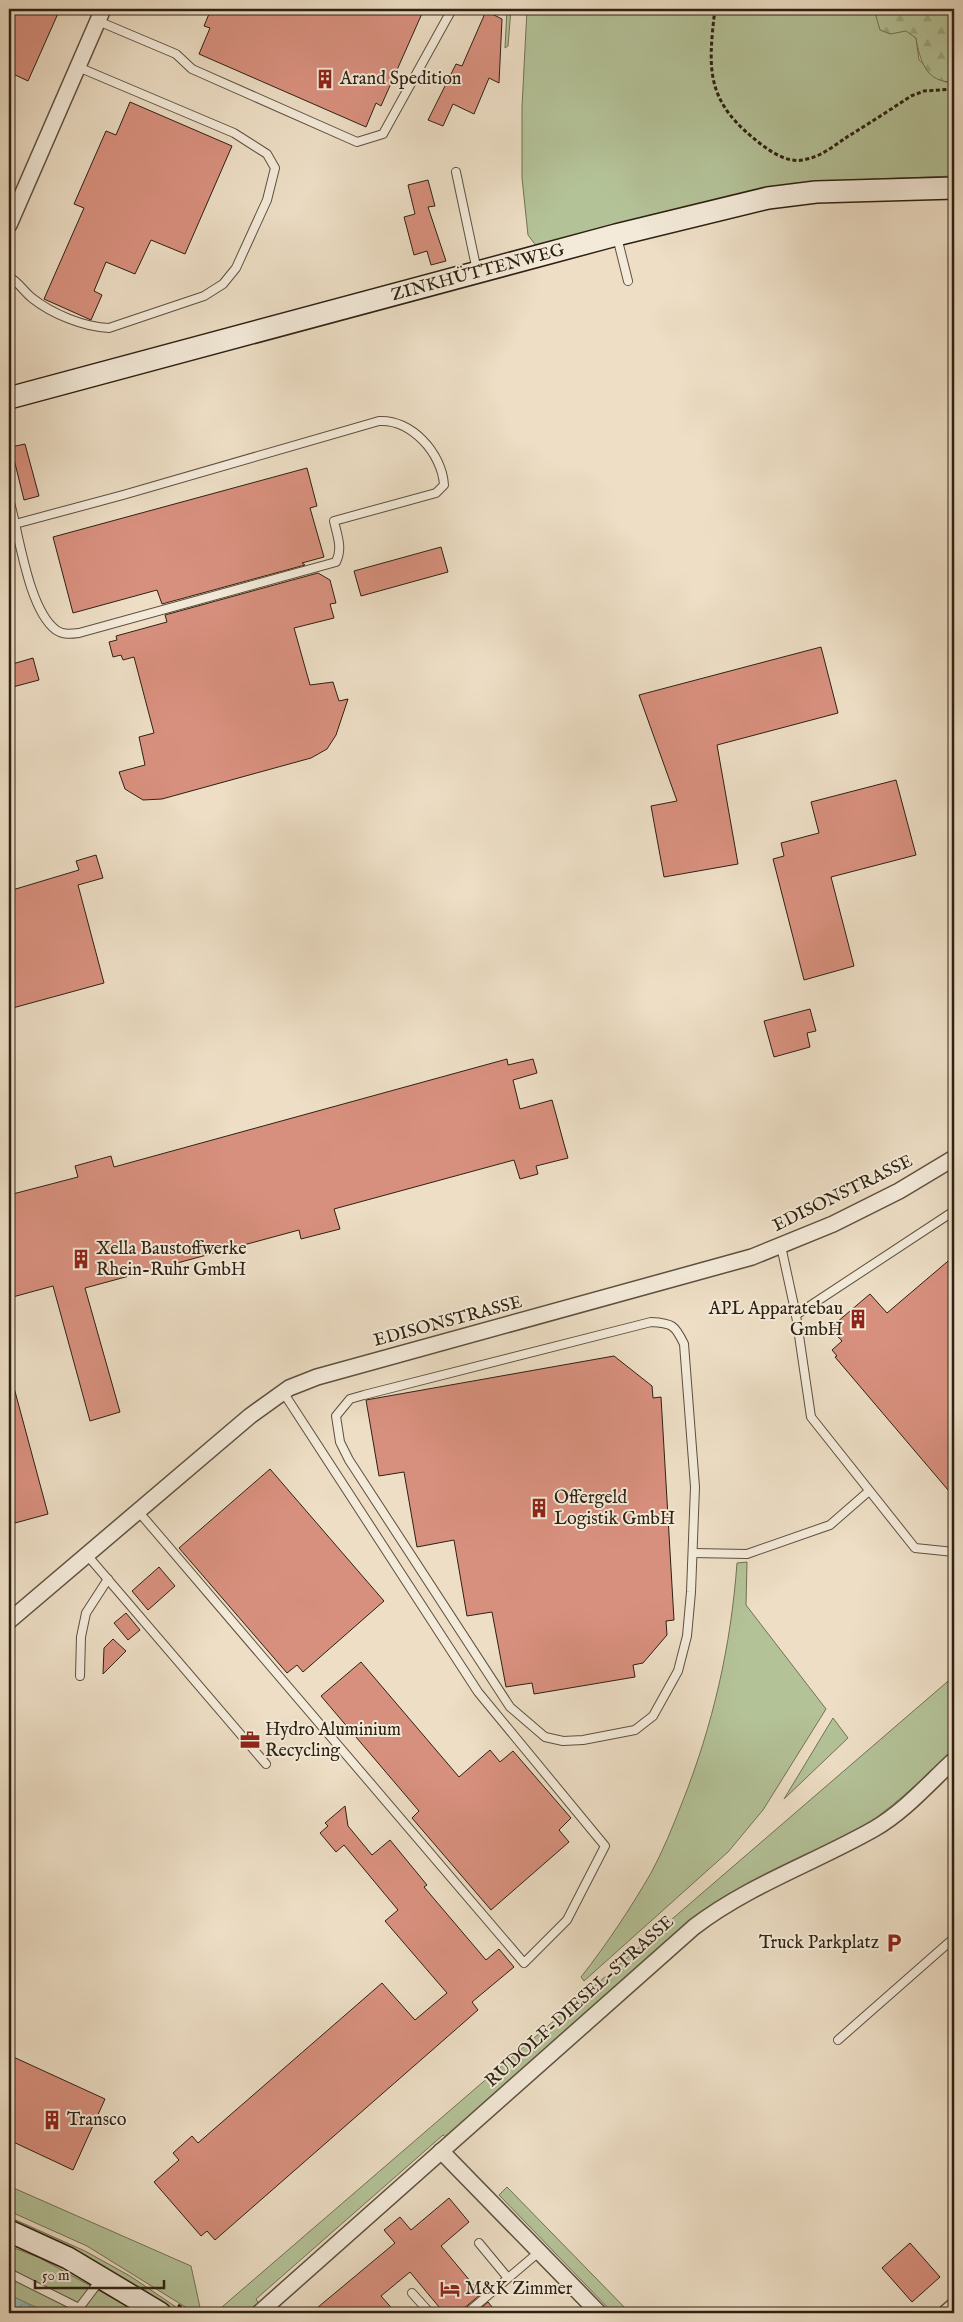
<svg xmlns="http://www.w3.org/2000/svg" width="963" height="2322" viewBox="0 0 963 2322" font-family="'IM FELL English',serif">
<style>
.green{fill:#b4c298;stroke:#717255}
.forest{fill:url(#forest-firs);stroke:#717255}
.water{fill:url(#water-waves);stroke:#6e7e74}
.building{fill:#d8907e;stroke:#2e2112}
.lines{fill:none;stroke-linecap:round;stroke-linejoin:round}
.lane-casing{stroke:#5e503f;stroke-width:10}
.street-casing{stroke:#5e503f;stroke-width:18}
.secondary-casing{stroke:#2e2112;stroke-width:24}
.path{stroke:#2e2112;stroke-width:3;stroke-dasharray:4 2.5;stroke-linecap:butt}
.lane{stroke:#f3ead9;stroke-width:8}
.street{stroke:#f3ead9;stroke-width:15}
.secondary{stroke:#f3ead9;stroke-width:21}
.labels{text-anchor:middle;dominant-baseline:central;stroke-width:4;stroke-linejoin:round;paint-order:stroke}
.poi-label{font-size:18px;fill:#2e2112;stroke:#f3ead9;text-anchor:start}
.street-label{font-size:18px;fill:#2e2112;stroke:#f3ead9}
</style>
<defs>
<pattern id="forest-firs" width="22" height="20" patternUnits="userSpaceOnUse" patternTransform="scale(1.25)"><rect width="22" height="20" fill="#b4c298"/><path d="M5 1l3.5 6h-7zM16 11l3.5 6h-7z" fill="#9ba682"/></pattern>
<pattern id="water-waves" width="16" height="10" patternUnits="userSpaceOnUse" patternTransform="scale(1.25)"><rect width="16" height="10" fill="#99bcb5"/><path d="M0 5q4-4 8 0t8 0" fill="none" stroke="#84a19b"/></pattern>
</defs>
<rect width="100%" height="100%" fill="#eddec5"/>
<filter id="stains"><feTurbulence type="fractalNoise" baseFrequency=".004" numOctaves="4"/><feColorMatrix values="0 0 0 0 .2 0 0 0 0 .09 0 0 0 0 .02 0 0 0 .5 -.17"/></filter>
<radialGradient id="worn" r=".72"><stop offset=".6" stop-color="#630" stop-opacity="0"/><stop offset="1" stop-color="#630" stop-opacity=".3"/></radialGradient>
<g class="green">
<path d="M507 9H511L508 46 505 48Z"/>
<path d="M527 9H880L876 16 890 33 906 30 916 38 919 60 945 82H954V176L872 179 774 187 537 247 528 235 522 178V107Z"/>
<path d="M747 1562 746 1605 826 1709 763 1810 728 1852 584 1981 581 1977C607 1944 630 1909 651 1873 663 1851 673 1826 682 1803 713 1725 731 1646 737 1563Z"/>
<path d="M954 1676V1750C920 1780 889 1813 849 1835 792 1863 733 1887 683 1926L473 2113 448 2139 443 2135 256 2299 259 2304 247 2313H215Z"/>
<path d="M833 1718 848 1738 784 1799Z"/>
<path d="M9 2186 191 2266 201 2312 195 2313 87 2246 9 2211Z"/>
<path d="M507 2187 630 2313H613L499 2195Z"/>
<path d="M9 2217 85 2251 130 2276 185 2313H174L126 2282 9 2222Z"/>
<path d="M9 2246 40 2258 136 2311 138 2313H9Z"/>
</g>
<path class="forest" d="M880 9H954V82C926 83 920 61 916 38L906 31 890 34 880 30 876 16Z"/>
<path class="water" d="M10 2295 48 2313H9Z"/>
<g class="building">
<path d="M9 9H60L28 81 9 72Z"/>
<path d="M211 9H424L381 106 376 103 366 127 199 54 210 28 204 26Z"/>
<path d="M486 11 502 19 499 83 489 78 474 114 453 104 443 126 428 120 456 64 462 66Z"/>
<path d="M130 102 232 146 185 254 151 240 135 274 106 262 94 291 102 295 91 320 44 299 84 208 74 204 106 131 116 135Z"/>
<path d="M428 180 435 206 428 207 446 261 431 265 427 251 414 255 404 217 415 214 408 185Z"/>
<path d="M25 444 39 496 24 500 11 447Z"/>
<path d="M307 468 317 506 310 508 324 557 302 563 305 565 162 604 157 590 73 613 53 537Z"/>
<path d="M441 547 448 572 361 596 354 571Z"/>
<path d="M318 573 330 580 336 603 330 604 334 618 294 628 310 685 333 682 339 701 348 699 336 735 327 749 311 758 162 799 143 800 125 789 119 772 145 765 139 737 154 733 134 657 123 660 121 655 113 657 109 642 117 640 116 636 167 622 165 615Z"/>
<path d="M821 647 838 713 717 745 738 864 664 877 651 806 677 801 639 695Z"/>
<path d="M33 658 39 680 9 688V665Z"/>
<path d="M896 780 916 855 831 877 854 966 804 980 773 859 784 856 781 843 819 833 811 802Z"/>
<path d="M96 855 103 878 78 885 104 983 9 1009V891L79 870 76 861Z"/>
<path d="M810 1009 816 1031 807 1033 810 1047 774 1057 764 1021Z"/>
<path d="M507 1059 508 1065 533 1059 537 1073 513 1080 520 1109 552 1100 564 1144 568 1158 536 1166 538 1174 520 1179 514 1160 334 1209 340 1229 301 1239 299 1230 85 1288 120 1412 90 1421 53 1286 9 1298V1195L78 1177 75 1166 111 1156 114 1167Z"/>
<path d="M954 1256V1497L835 1357 837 1356 832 1350 842 1341 830 1328 870 1294 887 1313Z"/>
<path d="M614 1356 652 1386 653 1398 661 1397 674 1620 666 1621 667 1635 643 1663 633 1665 635 1677 534 1694 532 1683 506 1687 492 1612 467 1616 454 1540 417 1547 404 1472 379 1476 366 1400Z"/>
<path d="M13 1384 48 1514 15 1523 9 1499V1385Z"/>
<path d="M270 1469 384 1601 303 1672 297 1665 287 1673 179 1548Z"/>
<path d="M159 1567 175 1586 148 1610 132 1591Z"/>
<path d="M126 1613 140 1630 128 1640 114 1623Z"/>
<path d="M113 1639 126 1651 103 1674 104 1648Z"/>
<path d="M361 1662 459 1777 490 1750 500 1762 513 1751 571 1818 559 1830 569 1842 491 1910 412 1818 419 1811 321 1696Z"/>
<path d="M345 1806 348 1826 372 1855 390 1840 427 1885 424 1887 486 1960 499 1949 514 1967 472 2002 478 2010 215 2240 207 2231 201 2236 154 2182 179 2160 173 2153 192 2136 198 2143 382 1983 415 2020 447 1993 385 1921 398 1910 344 1845 336 1852 320 1833 328 1826 325 1823Z"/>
<path d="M9 2055 105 2099 73 2170 9 2140Z"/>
<path d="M449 2198 469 2222 441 2246 481 2294 463 2309 461 2313H444L410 2272 381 2296 396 2313H311L395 2243 384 2230 400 2217 411 2230Z"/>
<path d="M910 2243 940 2277 912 2302 882 2268Z"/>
<path d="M488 2302 497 2313H475Z"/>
</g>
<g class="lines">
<defs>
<g id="lane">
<path d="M98 21 176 54 192 69 357 142 383 134 451 11"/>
<path d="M456 172 477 271"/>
<path d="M617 237 628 281"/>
<path d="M9 277C19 282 23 291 32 298 52 314 84 327 109 328L204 296 223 284 236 268 267 200 275 168 267 154 234 133 78 67"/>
<path d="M9 499C19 533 28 609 56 630 63 635 71 634 79 633L336 562C343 548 337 535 334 521L436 493 444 485C442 453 411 419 379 421L123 495 15 524"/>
<path d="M781 1246 796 1315 811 1417 915 1548 954 1552"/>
<path d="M796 1315 954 1211"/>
<path d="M651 1322C672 1323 675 1325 684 1344L695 1487 691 1592 687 1636 678 1671 653 1716 635 1730 583 1740 563 1741 545 1737 510 1707 349 1460 340 1442 336 1416 350 1399 364 1395Z"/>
<path d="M138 1511 524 1963 567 1920 605 1846 478 1692 283 1392"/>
<path d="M693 1553 747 1554 830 1525 869 1491"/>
<path d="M87 1555 266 1764"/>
<path d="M80 1676 81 1637 86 1613 108 1579"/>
<path d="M838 2040 954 1938"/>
<path d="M479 2243 508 2278"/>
<path d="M9 2273 79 2308 101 2279"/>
<path d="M412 2293 430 2313"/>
<path d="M467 2313 539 2252"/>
</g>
<g id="street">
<path d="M9 225 103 9"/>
<path d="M9 1621 250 1416 289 1388 317 1377 752 1257 833 1224 899 1191 954 1158"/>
<path d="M441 2151 599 2313"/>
<path d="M259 2313 694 1927C749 1885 814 1863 874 1829 904 1812 929 1783 954 1760"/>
<path d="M946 2313 954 2306"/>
</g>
<g id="secondary">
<path d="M9 398 616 235 768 198 816 192 954 188"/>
<path d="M9 2231 68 2258 160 2313"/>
</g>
</defs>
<use href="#lane" class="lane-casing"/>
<use href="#street" class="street-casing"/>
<use href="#secondary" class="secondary-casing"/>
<g class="path">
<path d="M715 9C707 74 707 103 762 145 776 155 790 164 807 159 822 156 835 145 847 137 868 124 890 110 911 96L924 91 954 89"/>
<path d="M178 2305 190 2313"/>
</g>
<use href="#lane" class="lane"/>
<use href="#street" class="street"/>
<use href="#secondary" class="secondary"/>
</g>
<defs>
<symbol id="building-bare" viewBox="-9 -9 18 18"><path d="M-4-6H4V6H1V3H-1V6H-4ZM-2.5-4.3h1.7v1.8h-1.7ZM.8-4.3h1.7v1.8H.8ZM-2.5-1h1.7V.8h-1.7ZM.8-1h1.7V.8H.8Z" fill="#8f2418" stroke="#f3ead9" stroke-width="2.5" paint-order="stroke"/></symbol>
<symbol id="office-bare" viewBox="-9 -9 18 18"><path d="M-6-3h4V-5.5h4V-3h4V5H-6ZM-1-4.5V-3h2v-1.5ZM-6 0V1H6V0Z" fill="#8f2418" stroke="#f3ead9" stroke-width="2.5" paint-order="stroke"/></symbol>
<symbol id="parking-bare" viewBox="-9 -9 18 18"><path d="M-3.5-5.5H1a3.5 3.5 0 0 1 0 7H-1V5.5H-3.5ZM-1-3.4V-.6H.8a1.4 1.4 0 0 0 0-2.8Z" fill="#8f2418" stroke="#f3ead9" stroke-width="2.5" paint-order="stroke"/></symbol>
<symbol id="hotel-bare" viewBox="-9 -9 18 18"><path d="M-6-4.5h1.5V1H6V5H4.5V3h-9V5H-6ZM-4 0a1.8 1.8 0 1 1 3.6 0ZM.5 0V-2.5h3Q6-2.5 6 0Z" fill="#8f2418" stroke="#f3ead9" stroke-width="2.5" paint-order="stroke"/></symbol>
</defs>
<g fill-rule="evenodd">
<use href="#building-bare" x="311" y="65" width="28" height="28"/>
<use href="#building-bare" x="67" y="1245" width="28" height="28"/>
<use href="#building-bare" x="844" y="1305" width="28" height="28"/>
<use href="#building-bare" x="525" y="1494" width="28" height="28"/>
<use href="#office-bare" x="236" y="1726" width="28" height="28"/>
<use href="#parking-bare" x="880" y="1929" width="28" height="28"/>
<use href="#building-bare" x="38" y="2106" width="28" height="28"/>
<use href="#hotel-bare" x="436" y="2275" width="28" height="28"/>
</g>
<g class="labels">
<g class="poi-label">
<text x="340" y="79">Arand Spedition</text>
<text x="96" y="1249">Xella Baustoffwerke<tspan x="96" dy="21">Rhein-Ruhr GmbH</tspan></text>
<text x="843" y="1309" text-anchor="end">APL Apparatebau<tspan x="843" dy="21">GmbH</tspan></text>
<text x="554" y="1498">Offergeld<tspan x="554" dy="21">Logistik GmbH</tspan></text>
<text x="265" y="1730">Hydro Aluminium<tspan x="265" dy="21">Recycling</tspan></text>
<text x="879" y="1943" text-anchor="end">Truck Parkplatz</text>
<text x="67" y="2120">Transco</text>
<text x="465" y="2289">M&amp;K Zimmer</text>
</g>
<g class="street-label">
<text transform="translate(478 273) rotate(-15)">ZINKHÜTTENWEG</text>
<text transform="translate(843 1194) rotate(-26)">EDISONSTRASSE</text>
<text transform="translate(448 1322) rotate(-15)">EDISONSTRASSE</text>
<text transform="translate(580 2002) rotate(-42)">RUDOLF-DIESEL-STRASSE</text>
</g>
</g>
<rect width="963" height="2322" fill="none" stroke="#eddec5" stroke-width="30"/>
<rect x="10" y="10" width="943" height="2302" fill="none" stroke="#2e2112" stroke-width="2.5"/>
<rect x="15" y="15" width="933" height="2292" fill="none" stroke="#2e2112"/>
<path d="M35 2280v8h129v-8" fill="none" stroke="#2e2112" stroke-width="2.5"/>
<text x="42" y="2280" font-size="15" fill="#2e2112" stroke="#f3ead9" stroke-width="4" paint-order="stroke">50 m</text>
<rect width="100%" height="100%" filter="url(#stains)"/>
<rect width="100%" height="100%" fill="url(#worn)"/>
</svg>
